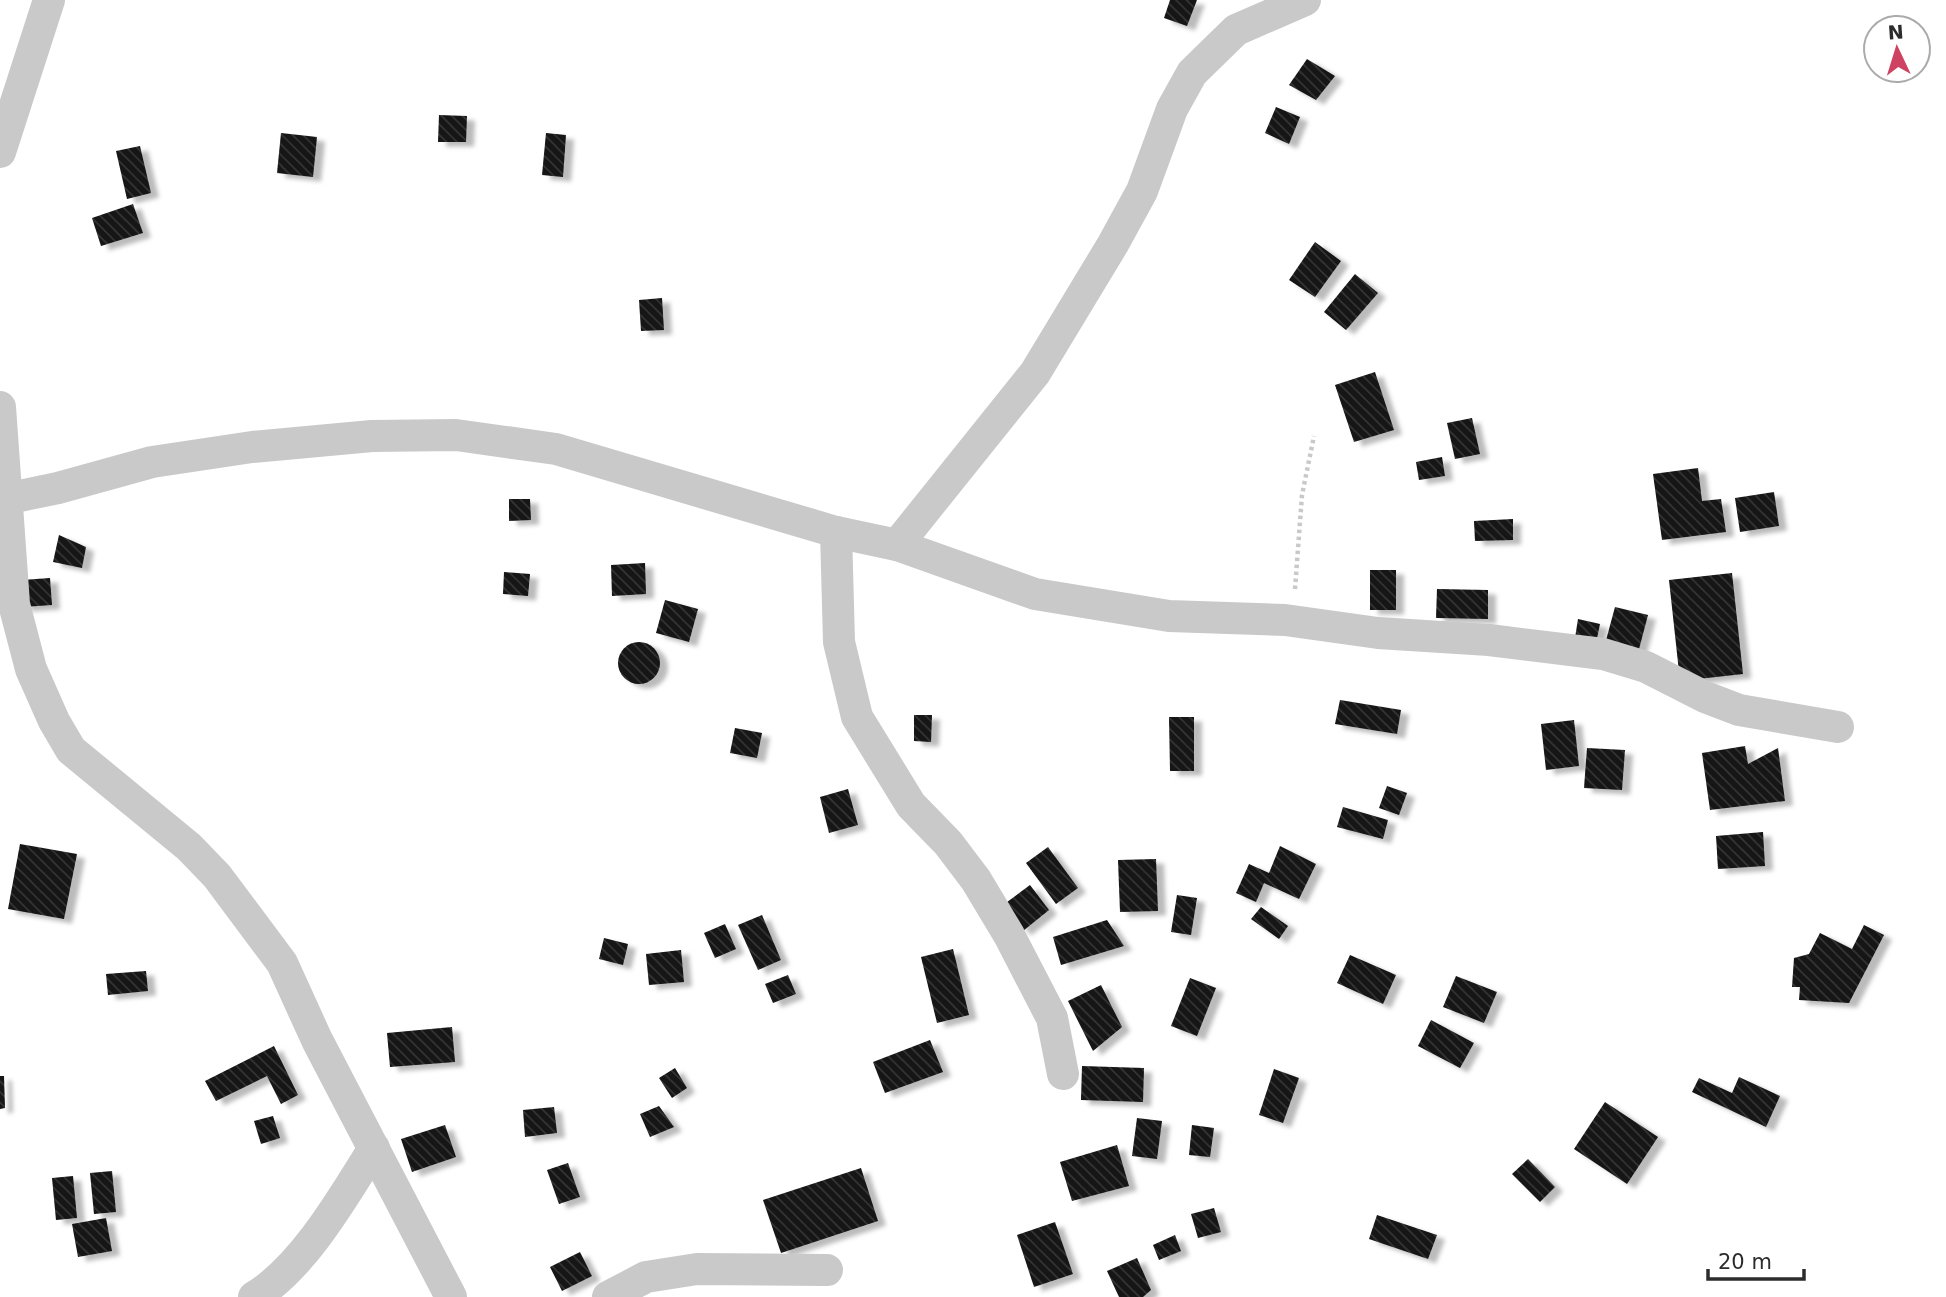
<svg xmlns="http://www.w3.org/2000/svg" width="1946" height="1297" viewBox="0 0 1946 1297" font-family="'DejaVu Sans',sans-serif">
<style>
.building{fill:url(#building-back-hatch);filter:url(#shadow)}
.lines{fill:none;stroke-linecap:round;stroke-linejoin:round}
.path{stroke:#c9c9c9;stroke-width:4.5;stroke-dasharray:3.5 3.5;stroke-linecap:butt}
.minor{stroke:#c9c9c9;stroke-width:32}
</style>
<defs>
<pattern id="building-back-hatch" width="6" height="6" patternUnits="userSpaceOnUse" patternTransform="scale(1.75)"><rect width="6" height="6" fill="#131313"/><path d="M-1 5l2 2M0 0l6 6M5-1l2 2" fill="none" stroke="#363636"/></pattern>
<filter id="shadow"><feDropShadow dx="8" dy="4.5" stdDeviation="2" flood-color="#0004"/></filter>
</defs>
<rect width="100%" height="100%" fill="#fff"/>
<g class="building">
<path d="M1170 0H1197L1187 26 1164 18Z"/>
<path d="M1307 59 1335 76 1316 100 1289 85Z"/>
<path d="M1276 107 1300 117 1289 144 1265 133Z"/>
<path d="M439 115 467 116 466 142H438Z"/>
<path d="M281 133 317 137 313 177 277 173Z"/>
<path d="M546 133 566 135 563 177 542 175Z"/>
<path d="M140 146 151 193 127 199 116 151Z"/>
<path d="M133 204 143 233 101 246 92 218Z"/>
<path d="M1315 242 1341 261 1315 297 1289 280Z"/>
<path d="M1355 274 1378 293 1346 330 1324 312Z"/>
<path d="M662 298 664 330 641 331 639 300Z"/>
<path d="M1375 372 1394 430 1354 442 1335 385Z"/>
<path d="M1472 418 1480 454 1455 459 1447 423Z"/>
<path d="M1442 457 1445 476 1419 480 1416 462Z"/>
<path d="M1698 468 1702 501 1721 499 1726 532 1662 540 1653 474Z"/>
<path d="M1774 492 1779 526 1740 532 1735 498Z"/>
<path d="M509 499H530L531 520 509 521Z"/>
<path d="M1513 519V540L1475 541 1474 521Z"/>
<path d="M59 535 86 547 82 568 53 562Z"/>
<path d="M645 563 646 594 612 596 611 565Z"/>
<rect x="1370" y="570" width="26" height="40"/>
<path d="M504 572 530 574 528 596 503 594Z"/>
<path d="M1732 573 1743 674 1680 681 1669 580Z"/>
<path d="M50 578 52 605 23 607 22 580Z"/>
<path d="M1437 589 1488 590V619L1436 618Z"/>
<path d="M665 600 698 609 689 642 656 633Z"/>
<path d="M1615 607 1648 615 1638 653 1605 644Z"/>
<path d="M1578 619 1600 624 1596 643 1575 638Z"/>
<circle cx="639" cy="663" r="21"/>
<path d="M1340 700 1401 710 1397 734 1335 724Z"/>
<path d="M914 715H932L931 742 914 741Z"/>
<path d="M1169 717H1194V771H1170Z"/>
<path d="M1574 720 1579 766 1546 770 1541 724Z"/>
<path d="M735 728 762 733 757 758 730 753Z"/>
<path d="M1745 746 1748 764 1778 748 1785 801 1710 810 1702 753Z"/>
<path d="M1587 748 1625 750 1622 790 1584 788Z"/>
<path d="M1387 786 1407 793 1399 815 1379 808Z"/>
<path d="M848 789 858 825 829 833 820 797Z"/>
<path d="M1343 807 1388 820 1383 839 1337 827Z"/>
<path d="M1763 832 1765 866 1718 869 1716 836Z"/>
<path d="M20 844 77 854 64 919 8 909Z"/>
<path d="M1280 846 1316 864 1299 899 1264 883 1256 902 1236 893 1249 864 1269 873Z"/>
<path d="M1048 847 1078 888 1056 904 1026 863Z"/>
<path d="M1156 859 1158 911 1120 912 1118 860Z"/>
<path d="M1030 885 1049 910 1023 931 1003 905Z"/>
<path d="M1177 895 1197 898 1191 935 1171 932Z"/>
<path d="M1261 907 1288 926 1279 939 1251 919Z"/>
<path d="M762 915 781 960 758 970 738 925Z"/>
<path d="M1107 920 1124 946 1061 965 1053 937Z"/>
<path d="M725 924 736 949 715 958 704 933Z"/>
<path d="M1864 925 1884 935 1849 1003 1799 1000 1800 987H1792L1794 958 1809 954 1820 933 1852 949Z"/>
<path d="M604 938 628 944 623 965 599 959Z"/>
<path d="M953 949 969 1015 937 1023 921 957Z"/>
<path d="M681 950 684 982 649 985 646 954Z"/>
<path d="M1350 955 1396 975 1383 1004 1337 983Z"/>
<path d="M146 971 148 991 108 995 106 974Z"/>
<path d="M788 975 796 994 773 1003 765 984Z"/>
<path d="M1456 976 1497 992 1484 1023 1443 1007Z"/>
<path d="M1190 978 1216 988 1197 1036 1171 1026Z"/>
<path d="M1101 985 1122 1027 1093 1051 1068 1001Z"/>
<path d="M1431 1020 1474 1043 1460 1068 1418 1046Z"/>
<path d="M452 1027 455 1062 390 1067 387 1033Z"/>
<path d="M930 1040 943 1072 885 1093 873 1062Z"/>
<path d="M274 1046 298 1095 281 1104 267 1076 216 1101 205 1081Z"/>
<path d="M1082 1066 1144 1068 1143 1102 1081 1100Z"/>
<path d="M675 1068 687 1088 672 1098 659 1078Z"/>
<path d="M1274 1069 1299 1078 1283 1123 1259 1115Z"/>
<path d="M0 1076H4L5 1108 0 1109Z"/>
<path d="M1739 1077 1780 1096 1766 1127 1692 1092 1699 1078 1732 1093Z"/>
<path d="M1605 1102 1658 1137 1627 1184 1574 1149Z"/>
<path d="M659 1106 674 1127 650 1137 640 1114Z"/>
<path d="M554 1107 557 1133 525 1137 523 1110Z"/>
<path d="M273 1116 280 1138 261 1144 254 1121Z"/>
<path d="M1137 1118 1162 1121 1157 1159 1132 1156Z"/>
<path d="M445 1125 456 1157 412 1172 401 1139Z"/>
<path d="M1192 1125 1214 1128 1210 1157 1189 1155Z"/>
<path d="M1117 1145 1129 1186 1072 1201 1060 1162Z"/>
<path d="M1528 1159 1555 1187 1540 1202 1512 1174Z"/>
<path d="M568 1163 580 1197 559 1204 547 1170Z"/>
<path d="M861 1168 878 1221 781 1253 763 1200Z"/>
<path d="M112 1171 116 1212 94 1214 90 1173Z"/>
<path d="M73 1176 77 1218 56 1220 52 1178Z"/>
<path d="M1214 1208 1221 1232 1198 1238 1191 1214Z"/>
<path d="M1377 1215 1437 1235 1428 1259 1369 1239Z"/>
<path d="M106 1218 112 1251 78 1257 72 1224Z"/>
<path d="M1055 1222 1073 1274 1034 1287 1017 1235Z"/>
<path d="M1175 1235 1181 1251 1159 1260 1153 1245Z"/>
<path d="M580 1252 592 1276 562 1291 550 1267Z"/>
<path d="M1137 1258 1151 1290 1143 1297H1119L1107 1271Z"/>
</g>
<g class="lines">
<path class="path" d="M1295 589 1302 495 1314 436"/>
<g class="minor">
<path d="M0 152 49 0"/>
<path d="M0 407 14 604 31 669 54 721 71 750 189 847 217 876 282 963 317 1040 451 1297"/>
<path d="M0 500 58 488 152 462 252 447 372 436 456 435 556 449 836 532 897 545 1035 594 1169 616 1285 620 1378 633 1489 640 1603 654 1646 667 1705 697 1739 710 1838 727"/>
<path d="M836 532 839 642 857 717 911 805 948 843 976 880 1009 935 1052 1018 1063 1074"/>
<path d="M897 545 1035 373 1113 244 1142 191 1172 109 1192 73 1236 30 1305 0"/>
<path d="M254 1297C303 1268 344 1196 374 1148"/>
<path d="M608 1297 646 1277 697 1269 827 1270"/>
</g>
</g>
<g transform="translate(1897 49) rotate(356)"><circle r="33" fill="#ffffff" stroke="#ababab" stroke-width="2"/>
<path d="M0-5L12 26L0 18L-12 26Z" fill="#ce4362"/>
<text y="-10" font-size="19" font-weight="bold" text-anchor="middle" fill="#2c2c2c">N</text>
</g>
<path d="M1708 1269v10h96v-10" fill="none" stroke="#2c2c2c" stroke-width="3.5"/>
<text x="1718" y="1269" font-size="21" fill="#2c2c2c" stroke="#ffffff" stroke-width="5" paint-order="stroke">20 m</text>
</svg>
